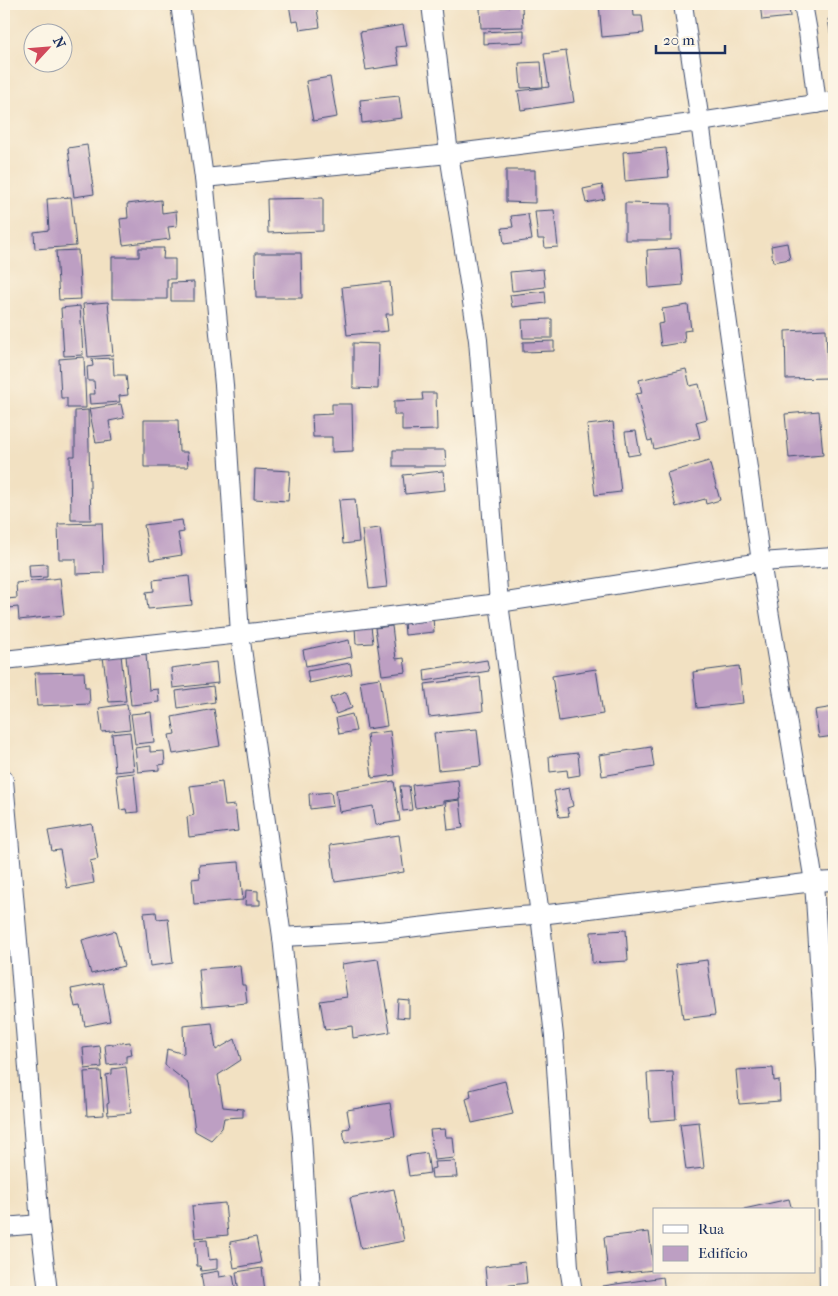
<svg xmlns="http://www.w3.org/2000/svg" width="838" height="1296" viewBox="0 0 838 1296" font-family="'IM FELL French Canon',serif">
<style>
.building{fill:#bd9fc3}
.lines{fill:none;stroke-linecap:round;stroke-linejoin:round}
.street-casing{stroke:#3b4a6d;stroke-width:20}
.street{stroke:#fff;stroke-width:18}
</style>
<rect width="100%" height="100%" fill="#fcf5e5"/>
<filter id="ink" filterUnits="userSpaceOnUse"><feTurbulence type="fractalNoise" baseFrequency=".02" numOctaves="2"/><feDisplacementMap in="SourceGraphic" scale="10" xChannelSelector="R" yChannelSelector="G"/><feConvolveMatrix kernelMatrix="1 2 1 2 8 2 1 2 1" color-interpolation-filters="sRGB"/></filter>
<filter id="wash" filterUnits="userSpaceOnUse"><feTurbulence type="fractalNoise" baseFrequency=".0096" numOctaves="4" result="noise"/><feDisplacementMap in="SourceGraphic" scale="20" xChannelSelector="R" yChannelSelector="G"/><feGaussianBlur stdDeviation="1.12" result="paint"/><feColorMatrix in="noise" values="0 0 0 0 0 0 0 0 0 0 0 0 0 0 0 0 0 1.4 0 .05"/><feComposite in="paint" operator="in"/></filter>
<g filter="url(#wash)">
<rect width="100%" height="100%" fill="#f2e1c2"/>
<g id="blocks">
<g class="building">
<path d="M289 4H316L320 27 300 30 298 21 292 22Z"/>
<path d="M599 4H633L634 16H642L644 33 602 37Z"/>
<path d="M760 4H789L790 17 762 20Z"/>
<path d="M522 6 523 27 481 28 480 8Z"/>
<path d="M834 18V37H831L828 19Z"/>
<path d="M403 25 407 46 396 47 399 65 366 70 360 32Z"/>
<path d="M524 30V42L483 44V32Z"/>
<path d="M566 51 574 102 521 110 518 91 549 87 544 54Z"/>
<path d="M541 62 543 87 521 88 519 63Z"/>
<path d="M330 77 337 117 313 121 306 81Z"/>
<path d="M399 96 402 118 362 123 360 100Z"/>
<path d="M87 145 94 194 74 197 68 148Z"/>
<path d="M666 148 669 177 625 181 623 152Z"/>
<path d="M506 170H535V203L506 202Z"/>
<path d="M602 185 605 199 586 203 583 189Z"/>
<path d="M71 197 76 246 35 249 34 232 49 230 47 199Z"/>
<path d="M323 198V231L268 233 267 199Z"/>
<path d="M161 200 162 213 176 211 177 226 168 227 170 239 123 245 120 219 128 218 127 204Z"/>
<path d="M625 203 671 204V240H625Z"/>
<path d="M554 210 558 247 545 248 544 239H538L535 211Z"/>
<path d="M528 214 532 240 504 244 502 228 513 227 511 216Z"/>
<path d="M787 243 790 259 773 262 771 246Z"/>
<path d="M139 248H164L163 259H175V279H167V299H112V257H139Z"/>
<path d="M680 248 683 285 649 288 647 250Z"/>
<path d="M78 250 81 299 59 300 56 251Z"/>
<path d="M255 253H301L302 298H256Z"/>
<path d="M543 269 545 287 512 291 510 272Z"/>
<path d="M194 282V301H171V283Z"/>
<path d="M390 282 393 314H386L388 331 347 335 342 287Z"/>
<path d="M545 291 546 303 512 307 510 295Z"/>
<path d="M108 302 113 355 88 357 83 304Z"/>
<path d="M688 305 691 330 684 331 685 342 661 346 658 324 664 323 662 309Z"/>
<path d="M80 306 83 355 64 356 61 308Z"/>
<path d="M552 319V338H523L522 320Z"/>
<path d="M826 329 828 378 786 379 785 331Z"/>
<path d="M554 341V351L523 352V342Z"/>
<path d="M353 343 379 344 378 389 353 388Z"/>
<path d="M84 357 86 408H67V398H61L59 359Z"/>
<path d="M113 358 114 375H126L128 395 119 396 120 402 90 404 89 394H95L94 381H88L87 367 93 366 92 359Z"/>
<path d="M686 369 690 386 699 384 707 419 696 422 700 438 654 449 652 440 648 441 636 394 642 393 639 380Z"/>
<path d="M422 393H436L437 430 402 431V415H394V401L423 400Z"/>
<path d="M121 404 124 418 109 421 112 441 96 443 89 409Z"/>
<path d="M332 404H352L353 451 332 452V437H313L312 415 332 414Z"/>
<path d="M88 410 91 520H71L70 456H75V411Z"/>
<path d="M819 411 823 455 789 458 785 414Z"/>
<path d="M144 420H178L179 452H187L188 467H144Z"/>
<path d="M613 422 621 492 595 495 587 425Z"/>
<path d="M636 431 640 454 628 456 625 432Z"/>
<path d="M393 450H445L446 466H393Z"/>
<path d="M709 461 720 500 706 504 705 499 676 507 667 473Z"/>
<path d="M255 469 290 471 288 501 254 499Z"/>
<path d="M443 471 445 490 405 494 403 475Z"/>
<path d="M355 499 359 542 343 544 339 500Z"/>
<path d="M182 520 184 532 178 533 182 555 150 560 144 525Z"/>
<path d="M102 523 104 573 76 574V559H59L58 524Z"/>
<path d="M380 528 387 587 369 589 362 530Z"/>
<path d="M47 564V577L30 578 29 565Z"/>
<path d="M189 576 192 605 148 609 146 592 154 591 153 580Z"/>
<path d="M60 578 64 615 19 620 18 607 8 608 7 599 17 598 16 583Z"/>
<path d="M433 617 434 632 405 635 404 621Z"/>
<path d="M371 626 373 643 356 644 355 627Z"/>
<path d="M392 626 396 659 404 658 406 672 382 675 375 628Z"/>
<path d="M349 640 352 657 306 666 303 650Z"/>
<path d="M146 654 149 690 158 689 159 702 131 705 126 656Z"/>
<path d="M121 655 126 701 109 702 103 657Z"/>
<path d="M487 660 489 671 425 681 424 670Z"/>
<path d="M216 662 218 683 173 688 171 668Z"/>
<path d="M350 663 352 674 309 683 307 671Z"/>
<path d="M739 666 743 703 697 708 693 672Z"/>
<path d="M596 669 603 714 559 721 552 676Z"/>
<path d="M84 672 85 687H89L90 704 37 706 35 673Z"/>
<path d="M480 677 483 711 429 717 425 684Z"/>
<path d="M380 678 387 726 367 729 360 681Z"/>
<path d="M213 686 215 702 178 708 176 691Z"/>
<path d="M346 692 352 708 336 714 330 698Z"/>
<path d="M127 704 130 729 102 732 99 708Z"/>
<path d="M834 707V736L819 738 815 710Z"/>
<path d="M214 709 220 746 173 754 169 735 175 734 172 717Z"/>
<path d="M151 712 154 742 135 744 131 714Z"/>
<path d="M352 714 356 731 339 734 336 718Z"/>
<path d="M477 729 481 766 438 770 434 733Z"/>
<path d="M390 731 395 775 372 778 367 734Z"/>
<path d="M130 732 134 770 115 772 112 734Z"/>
<path d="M150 746V752L164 751 165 764 159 765V770L138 772 135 748Z"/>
<path d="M651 747 654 767 602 776 599 755Z"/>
<path d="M578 753 580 775 568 777 567 770 550 772 549 756Z"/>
<path d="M134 773 138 812 127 813 126 809 120 810 116 775Z"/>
<path d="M458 780 460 799 443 801V804L415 808 412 785Z"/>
<path d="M394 781 400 821 376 825 373 806 339 812 336 790Z"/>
<path d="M222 782 225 806 235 805 238 831 189 837 187 817 194 815 190 786Z"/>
<path d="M400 786H409L412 810 403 811Z"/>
<path d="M569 788 573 806 567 808 569 816 559 817 554 791Z"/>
<path d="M331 792 333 806 310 809 309 794Z"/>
<path d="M460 800 463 828 448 830 445 802Z"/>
<path d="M92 824 98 859 90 861 94 883 67 888 60 850 52 851 48 831Z"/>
<path d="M399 835 404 872 335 882 330 845Z"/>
<path d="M239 862 243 900 194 904 192 879 200 878 199 865Z"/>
<path d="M246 890 258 891V900H260V905H245Z"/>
<path d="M156 912 157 919 168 918 173 963 150 966 144 913Z"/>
<path d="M626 930 628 961 592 963 591 932Z"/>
<path d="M115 931 124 966 91 974 82 940Z"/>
<path d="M378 959 390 1032 353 1038 352 1026 325 1030 320 1001 347 997 342 964Z"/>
<path d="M707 960 715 1015 683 1019 676 964Z"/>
<path d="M240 966 242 985H245L247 1003 202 1007 199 969Z"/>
<path d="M103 983 110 1021 85 1026 81 1006 75 1007 71 989Z"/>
<path d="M398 999 409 1000V1018L397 1017Z"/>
<path d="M212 1023 216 1050 235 1039 241 1060 218 1075 223 1107 243 1109V1117L224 1118 222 1128 211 1140 195 1131 189 1084 165 1065 167 1049 184 1054 183 1026Z"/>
<path d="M130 1042 132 1055 126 1056V1063L107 1065 105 1045Z"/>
<path d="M100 1046 102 1067 85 1069 83 1048Z"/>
<path d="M126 1067 131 1113 108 1115 107 1104 109 1103 106 1075 112 1074V1069Z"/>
<path d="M773 1068 774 1081 779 1080 780 1101 739 1104 736 1070Z"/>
<path d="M101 1071 104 1115 87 1116 84 1072Z"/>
<path d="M673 1072 676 1119 650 1121 647 1073Z"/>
<path d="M505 1081 513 1114 472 1123 466 1099 471 1097 470 1090Z"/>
<path d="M390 1103 395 1136 345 1143 343 1129 350 1128 347 1110Z"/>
<path d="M699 1122 704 1168 686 1170 680 1124Z"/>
<path d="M445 1129 446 1137H453L455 1158 434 1160 430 1130Z"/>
<path d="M427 1153 430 1173 409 1176 406 1156Z"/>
<path d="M455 1161 457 1177 432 1178 431 1169 435 1168 434 1162Z"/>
<path d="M394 1189 404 1241 361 1249 350 1198Z"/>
<path d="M789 1199 792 1210H744V1209Z"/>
<path d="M225 1203 228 1235 195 1238 192 1206Z"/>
<path d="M649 1232 654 1270 608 1275 604 1237Z"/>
<path d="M256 1237 261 1263 234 1268 230 1242Z"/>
<path d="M207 1240 209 1260 217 1259V1269L201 1271 200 1266H197L195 1241Z"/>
<path d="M525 1262 527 1283 487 1288 485 1267Z"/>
<path d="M262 1268 265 1291 239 1292 236 1272Z"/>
<path d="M218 1271 219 1277 233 1275 236 1292H204L201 1274Z"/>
<path d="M663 1277 665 1292H604L603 1286Z"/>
</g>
</g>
</g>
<g filter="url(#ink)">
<use href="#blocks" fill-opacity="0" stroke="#3b4a6d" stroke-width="1"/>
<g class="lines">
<defs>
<g id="street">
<path d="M180 4 204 178 224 385 240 634 282 937 302 1136 311 1292"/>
<path d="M431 4 449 154 478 340 499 603 540 915 814 882 834 881"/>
<path d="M683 4 700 122 761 562 814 882 826 1070 829 1292"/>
<path d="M803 4 808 32 817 104"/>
<path d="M204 178 449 154 700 122 834 101"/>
<path d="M4 660 240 634 499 603 761 562 834 557"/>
<path d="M4 780 20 964 40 1224 48 1292"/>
<path d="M282 937C321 935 361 933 400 929 447 924 493 916 540 915L554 1036 569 1267 573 1292"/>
<path d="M4 1227 40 1224"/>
</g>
</defs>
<use href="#street" class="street-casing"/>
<use href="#street" class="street"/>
</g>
</g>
<rect width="838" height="1296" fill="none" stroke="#fcf5e5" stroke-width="20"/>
<rect x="653" y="1208" width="162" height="65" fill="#fcf5e5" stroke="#a2a6af"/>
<rect x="663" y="1225" width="25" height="8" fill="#ffffff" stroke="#a2a6af"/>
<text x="698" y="1234" font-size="15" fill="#1b2f5e">Rua</text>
<rect x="663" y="1246" width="25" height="15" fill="#bd9fc3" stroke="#a2a6af"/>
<text x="698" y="1258" font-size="15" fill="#1b2f5e">Edifício</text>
<g transform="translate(48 48) rotate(64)"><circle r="24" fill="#fcf5e5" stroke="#a2a6af"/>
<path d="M0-4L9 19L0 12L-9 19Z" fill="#d1495b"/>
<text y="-8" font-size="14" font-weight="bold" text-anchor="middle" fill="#1b2f5e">N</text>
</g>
<path d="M656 45v8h69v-8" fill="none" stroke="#1b2f5e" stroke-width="2.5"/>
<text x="663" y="45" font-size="15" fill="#1b2f5e" stroke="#fcf5e5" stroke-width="4" paint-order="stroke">20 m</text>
</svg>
